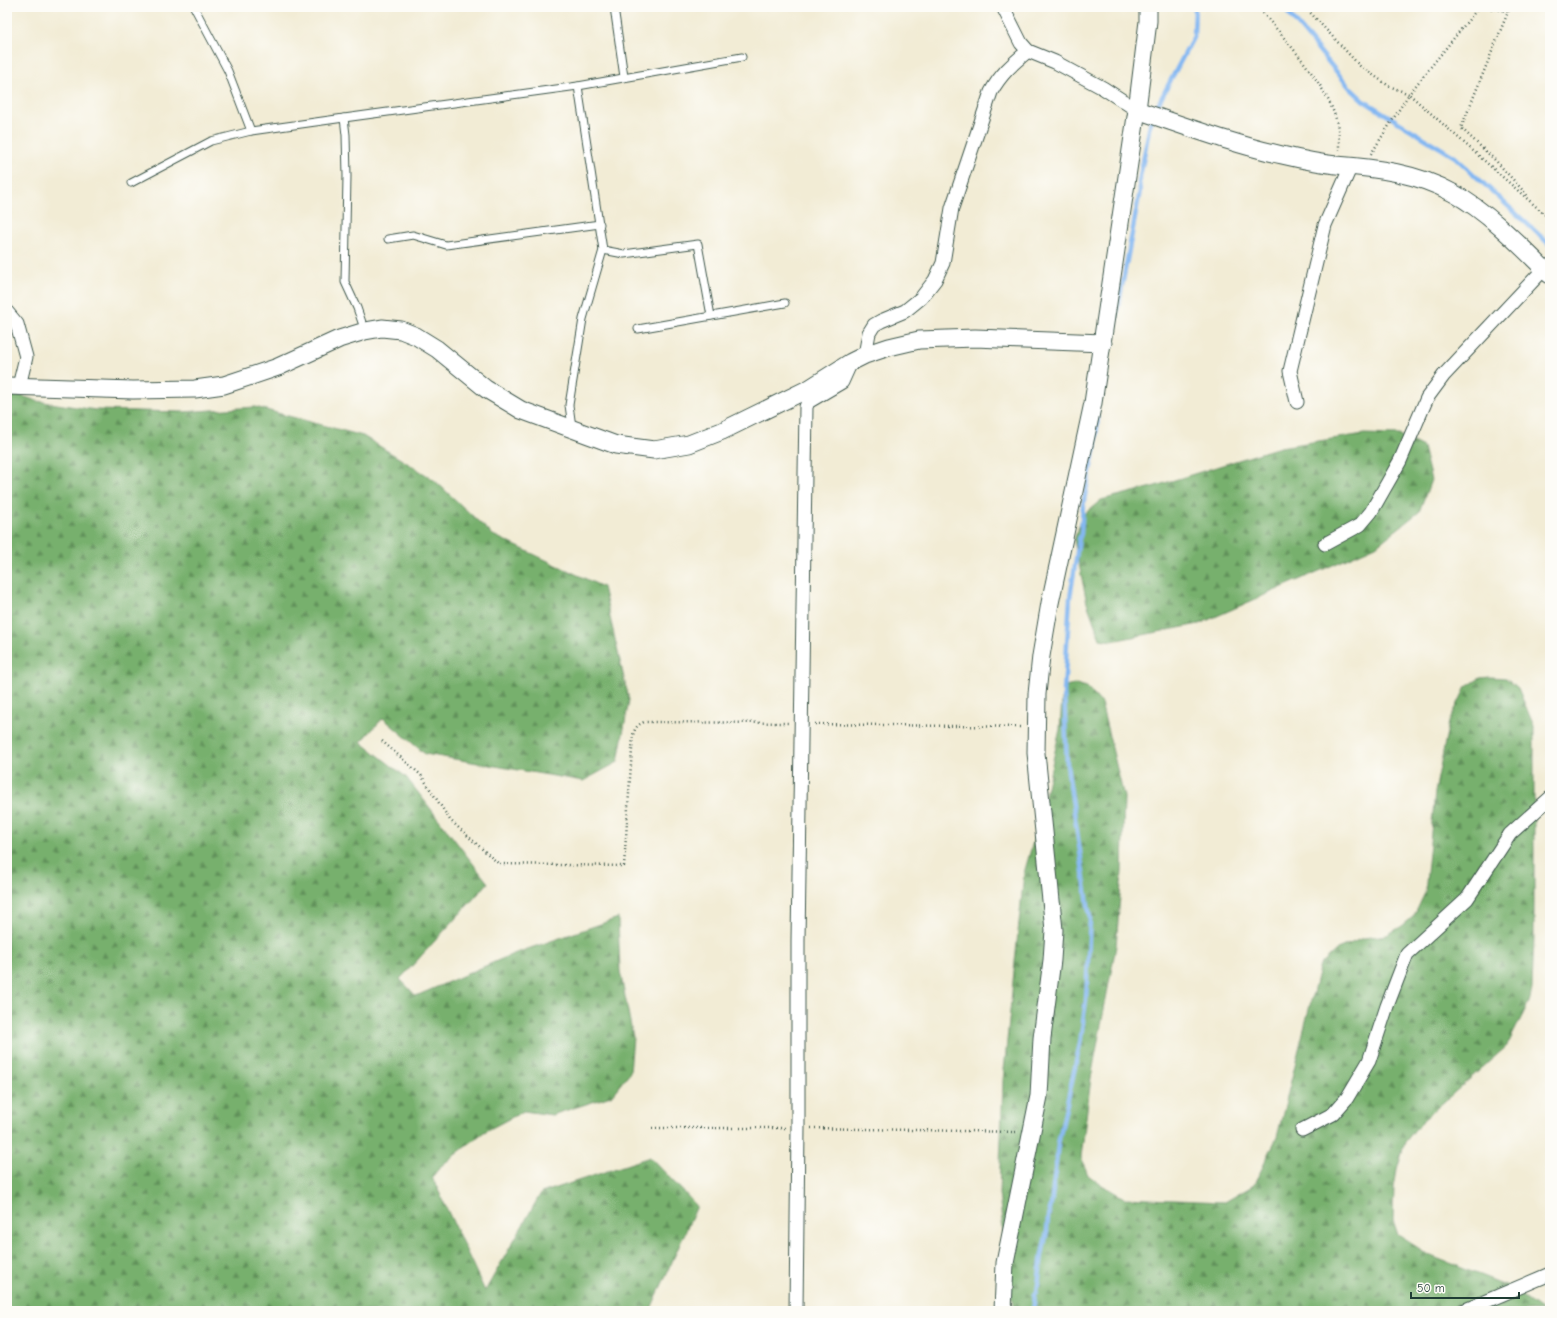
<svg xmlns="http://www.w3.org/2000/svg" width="1557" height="1318" viewBox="0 0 1557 1318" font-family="'Comic Neue',sans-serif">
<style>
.forest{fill:url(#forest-firs);stroke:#4b7650}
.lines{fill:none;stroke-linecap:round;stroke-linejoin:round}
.stream{stroke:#84b8f2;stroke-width:4.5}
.service-casing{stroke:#3f574c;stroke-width:9}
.minor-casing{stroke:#3f574c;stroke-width:15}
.tertiary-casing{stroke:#3f574c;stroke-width:19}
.path{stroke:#3f574c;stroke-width:2.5;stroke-dasharray:1 3;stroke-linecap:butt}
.service{stroke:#fff;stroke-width:7}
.minor{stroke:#fff;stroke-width:13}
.tertiary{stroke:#fff;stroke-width:17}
</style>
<defs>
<pattern id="forest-firs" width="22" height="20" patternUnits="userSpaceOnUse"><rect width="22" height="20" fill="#77b06d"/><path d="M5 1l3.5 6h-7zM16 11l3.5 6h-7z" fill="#61905a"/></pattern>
</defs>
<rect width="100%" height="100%" fill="#fdfcf7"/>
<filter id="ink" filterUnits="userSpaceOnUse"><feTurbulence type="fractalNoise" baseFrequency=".025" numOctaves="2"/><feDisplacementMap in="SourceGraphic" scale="8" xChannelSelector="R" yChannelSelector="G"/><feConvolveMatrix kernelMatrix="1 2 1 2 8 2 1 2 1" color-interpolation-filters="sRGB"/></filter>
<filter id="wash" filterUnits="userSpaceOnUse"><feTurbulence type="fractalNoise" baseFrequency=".012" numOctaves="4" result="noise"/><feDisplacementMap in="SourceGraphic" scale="16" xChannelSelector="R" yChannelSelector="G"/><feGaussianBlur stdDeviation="0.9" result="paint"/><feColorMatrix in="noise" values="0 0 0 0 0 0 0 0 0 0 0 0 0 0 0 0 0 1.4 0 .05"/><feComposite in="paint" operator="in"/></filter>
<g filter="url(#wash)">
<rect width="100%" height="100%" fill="#f2ecd5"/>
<g class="forest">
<path d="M7 391 37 401 96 410 184 412 255 407 363 436 433 479 493 535 603 587 629 700 618 762 583 781 425 754 383 718 361 742 406 777 488 883 400 979 416 996 513 954 618 918 620 971 633 1037 630 1072 611 1096 552 1115 524 1111 484 1132 441 1166 432 1177 485 1291 541 1193 650 1157 697 1206 650 1311H7Z"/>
<path d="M1364 434 1399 435 1423 447 1431 480 1419 512 1376 546 1199 624 1112 641 1100 639 1087 603 1074 540 1083 515 1101 500 1149 488 1280 447Z"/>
<path d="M1490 677 1506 678 1518 688 1534 726V938L1532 988 1530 1000 1507 1046 1422 1121 1405 1142 1397 1169 1394 1187 1393 1220 1398 1235 1431 1256 1508 1286 1544 1311H1014L1008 1275 999 1194 1003 1080 1024 873 1040 818 1060 729 1062 699 1066 687 1076 684 1087 687 1101 703 1124 797 1122 872 1116 946 1091 1078 1081 1157 1088 1175 1102 1185 1124 1198 1225 1202 1254 1185 1277 1137 1320 965 1337 949 1364 938 1387 935 1402 926 1414 916 1425 893 1435 792 1449 722 1466 687 1480 678Z"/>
</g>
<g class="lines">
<g class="stream">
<path d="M1283 7 1350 88 1364 101 1455 157 1550 245"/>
<path d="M1154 112 1194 36 1195 7"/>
<path d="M1112 331 1116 318 1140 191 1139 182 1151 119"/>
<path d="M1033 1311 1035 1294 1037 1292 1042 1255 1047 1231 1048 1217 1051 1206 1058 1144 1080 1044 1086 1000 1090 918 1067 765 1064 691 1070 598 1079 539 1081 534 1083 505 1095 447 1098 418"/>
</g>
</g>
</g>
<g filter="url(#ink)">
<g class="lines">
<defs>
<g id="service">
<path d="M194 7 228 71 251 131"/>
<path d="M614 7 624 77"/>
<path d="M344 118 578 86 742 57"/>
<path d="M131 183 211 141 251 131 344 118 346 135 347 176 345 282 357 308 365 331"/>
<path d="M388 239 413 235 446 245 600 224"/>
<path d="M603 250 624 254 698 244 711 316"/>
<path d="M638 329 785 303"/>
<path d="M572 427 569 405 583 319 603 250 578 86"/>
</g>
<g id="minor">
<path d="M1003 7 1021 43 1028 51 1055 62 1103 88 1137 110"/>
<path d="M7 312 17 324 26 357 19 386"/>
<path d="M865 355 869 333 874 325 881 321 905 311 921 298 935 280 943 263 952 208 991 92C1000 75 1012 64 1028 51"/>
<path d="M1297 402 1290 371 1325 225 1351 166"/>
<path d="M1325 544 1360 525 1371 512 1400 461 1427 398 1444 375 1544 269"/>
<path d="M1302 1130 1333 1114 1347 1098 1369 1061 1387 1006 1407 954 1467 899 1510 834 1550 798"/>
<path d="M796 1311 798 1128V940L806 407 808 402 842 382 851 362"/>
<path d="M1463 1311 1550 1274"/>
</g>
<g id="tertiary">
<path d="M1137 110C1185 126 1233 144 1282 155 1299 159 1318 163 1336 165 1376 168 1417 173 1453 193 1487 211 1522 247 1550 275"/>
<path d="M7 386 133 390 195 389 224 385 278 367 339 339 365 331 382 328 401 330 416 336 437 349 486 389 521 410 616 445 654 450 689 444 722 431 810 388 851 362 865 355 889 347 919 340 975 338 1103 343"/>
<path d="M1003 1311 1005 1263 1039 1096 1042 1038 1052 960 1054 930 1036 753 1037 694 1041 656 1050 603 1093 403 1137 110 1148 21V7"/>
</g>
</defs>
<use href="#service" class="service-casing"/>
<use href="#minor" class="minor-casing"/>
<use href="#tertiary" class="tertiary-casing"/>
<g class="path">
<path d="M1258 7C1283 38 1333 89 1338 129 1339 136 1339 143 1339 150"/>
<path d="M1305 7 1360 66 1389 86 1409 94 1479 7"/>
<path d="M1479 7 1508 11"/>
<path d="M1510 7 1461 128 1496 161 1528 196"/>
<path d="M1371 154 1409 94 1550 219"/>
<path d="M815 724 1022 727"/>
<path d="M382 741 421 775 450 820 499 864 624 866 633 735C635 728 637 725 644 722L790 723"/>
<path d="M652 1128H786"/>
<path d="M811 1128 1016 1132"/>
</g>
<use href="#service" class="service"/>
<use href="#minor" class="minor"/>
<use href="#tertiary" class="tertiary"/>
</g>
</g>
<rect width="1557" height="1318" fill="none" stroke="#fdfcf7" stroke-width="24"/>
<path d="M1411 1292v6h108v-6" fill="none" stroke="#1f3d34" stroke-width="2"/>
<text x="1417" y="1292" font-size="12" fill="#1f3d34" stroke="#fdfcf7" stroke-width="3" paint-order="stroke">50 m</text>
</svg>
